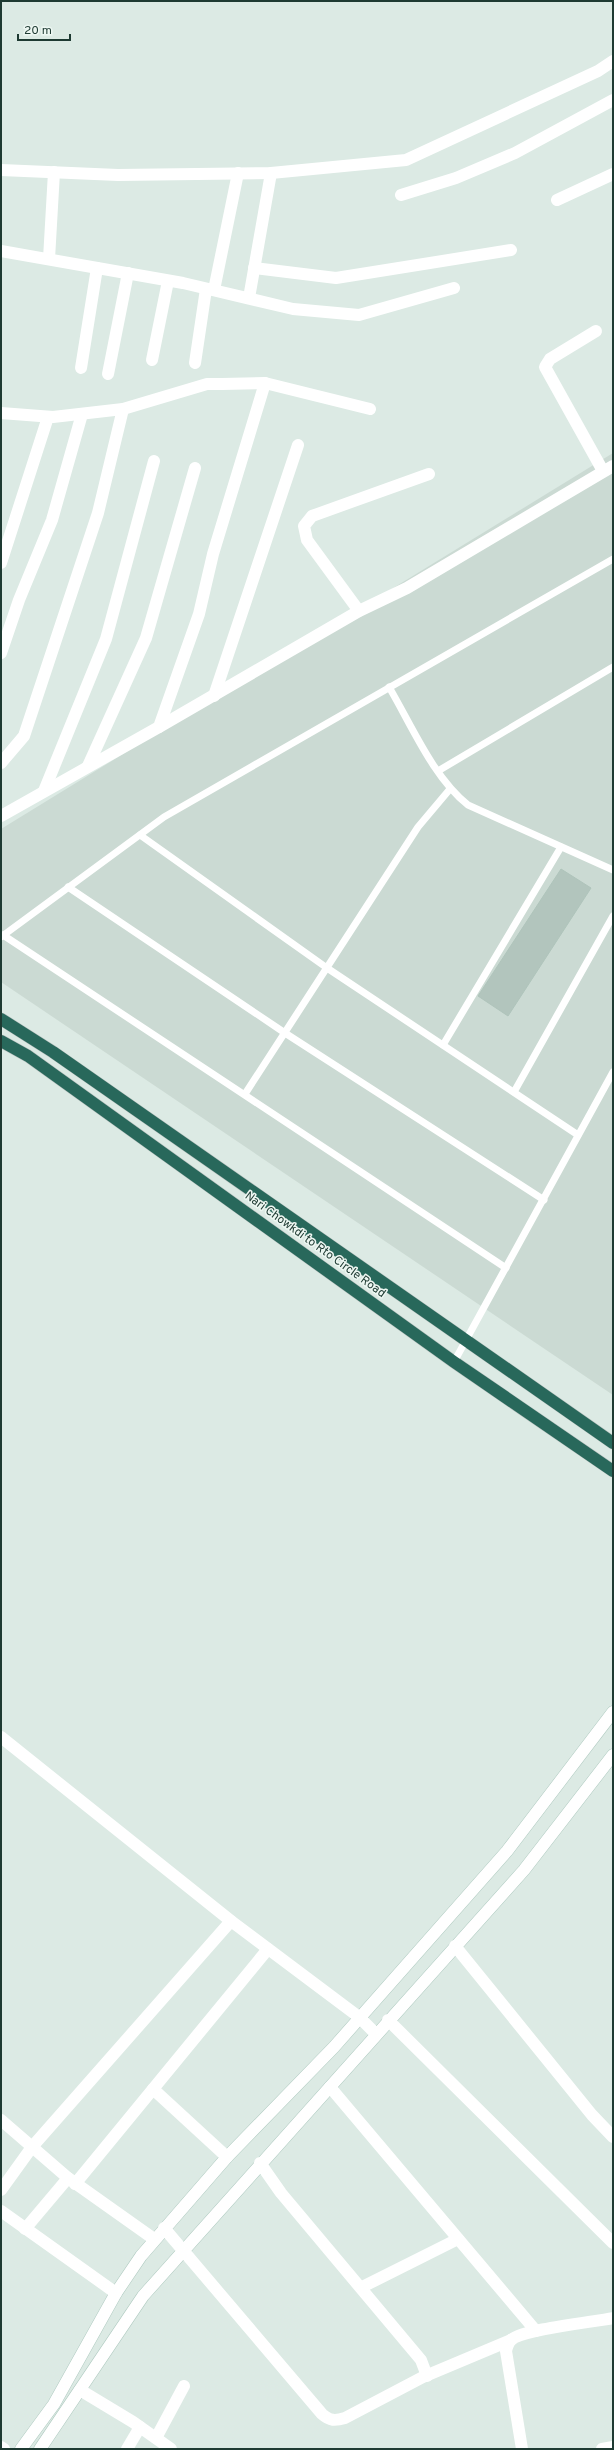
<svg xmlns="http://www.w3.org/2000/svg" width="614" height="2450" viewBox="0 0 614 2450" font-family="Overpass,sans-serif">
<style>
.built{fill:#cbdad3}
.building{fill:#b2c5bd;stroke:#afc4bb}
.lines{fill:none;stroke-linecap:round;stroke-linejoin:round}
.secondary-casing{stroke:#afcac0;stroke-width:13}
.highway-casing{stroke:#bcc4c2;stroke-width:13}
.lane{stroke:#fff;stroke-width:7}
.street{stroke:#fff;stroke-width:12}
.secondary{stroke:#fff;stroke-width:12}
.highway{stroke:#28685b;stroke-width:12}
.labels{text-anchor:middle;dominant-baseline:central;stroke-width:3;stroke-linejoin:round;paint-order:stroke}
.street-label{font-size:12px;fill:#1e3a32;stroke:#edf7f2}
</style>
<rect width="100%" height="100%" fill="#dceae4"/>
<path class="built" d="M613 453V1395L1 982V829Z"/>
<path class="building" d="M561 869 591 888 508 1016 478 996Z"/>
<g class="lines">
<defs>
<g id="secondary">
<path d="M21 2449 54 2404 116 2293 141 2256 227 2157 334 2047 507 1851 613 1712"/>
<path d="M40 2449 143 2296 524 1870 613 1755"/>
</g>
<g id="highway">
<path d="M1 1019 53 1052 613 1443"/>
<path d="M1 1041 28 1056 454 1362 613 1471"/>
</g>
</defs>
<use href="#secondary" class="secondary-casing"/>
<use href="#highway" class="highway-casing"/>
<g class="lane">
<path d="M389 687C412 726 433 777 468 805L613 870"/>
<path d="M438 771 613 667"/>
<path d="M140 835 327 968 578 1135"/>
<path d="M68 887 285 1033 544 1200"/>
<path d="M3 935 506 1268"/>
<path d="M1 937 164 817 613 559"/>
<path d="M443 1045 561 847"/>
<path d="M514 1092 613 916"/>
<path d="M245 1094 418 827 450 789"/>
<path d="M454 1362 613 1072"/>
</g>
<g class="street">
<path d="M1 170 118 175 271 173 406 160 598 71 613 61"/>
<path d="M401 195 456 178 515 153 613 100"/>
<path d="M557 200 613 174"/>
<path d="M1 251 183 283 293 309 359 315 454 288"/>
<path d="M49 259 54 172"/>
<path d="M254 268 336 278 511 250"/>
<path d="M214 290 238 173"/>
<path d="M249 298 271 173"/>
<path d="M596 331 550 359 545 367 603 471"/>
<path d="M152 360 168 281"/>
<path d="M195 363 206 289"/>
<path d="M81 368 97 268"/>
<path d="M108 374 128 273"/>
<path d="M1 413 53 417 123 409 207 384H222L265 383 370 409"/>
<path d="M1 563 48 417"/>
<path d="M359 611 307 540 304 526 312 516 429 474"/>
<path d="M1 653 19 600 52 520 82 414"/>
<path d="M214 696 298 445"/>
<path d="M159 727 359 611 407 588 613 466"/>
<path d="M1 763 24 736 98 513 123 409"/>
<path d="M88 766 146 638 195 468"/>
<path d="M44 791 106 639 154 461"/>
<path d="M1 816 159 727 199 614 213 554 265 383"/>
<path d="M1 1737 231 1921 359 2017 376 2034"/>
<path d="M455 1946 592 2115 613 2137"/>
<path d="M388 2020 613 2243"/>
<path d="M330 2087 536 2331"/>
<path d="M153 2089 227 2157"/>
<path d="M1 2120 68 2178 154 2239"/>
<path d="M260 2163 281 2193 421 2360 427 2376"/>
<path d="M75 2184 268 1949"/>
<path d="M1 2190 32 2147 231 1921"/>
<path d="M1 2211 116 2293"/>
<path d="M164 2228 322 2414C330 2421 335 2421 345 2418L423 2377 511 2340"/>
<path d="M25 2229 68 2178"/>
<path d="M362 2287 458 2239"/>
<path d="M80 2390 133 2422 171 2449"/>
<path d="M156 2438 184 2386"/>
<path d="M1 2447 4 2449"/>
<path d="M127 2449 140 2427"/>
<path d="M522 2449 506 2351C507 2347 508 2343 511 2340 523 2329 594 2322 613 2318"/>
<path d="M602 2449 613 2447"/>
</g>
<use href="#secondary" class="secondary"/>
<use href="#highway" class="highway"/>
</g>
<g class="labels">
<g class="street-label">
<text transform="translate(315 1245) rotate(36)">Nari Chowkdi to Rto Circle Road</text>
</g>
</g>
<rect width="614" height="2450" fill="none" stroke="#1e3a32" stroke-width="4"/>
<path d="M18 34v6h52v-6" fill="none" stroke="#1e3a32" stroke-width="2"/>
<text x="24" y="34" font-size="12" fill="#1e3a32" stroke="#edf7f2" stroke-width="3" paint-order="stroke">20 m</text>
</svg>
